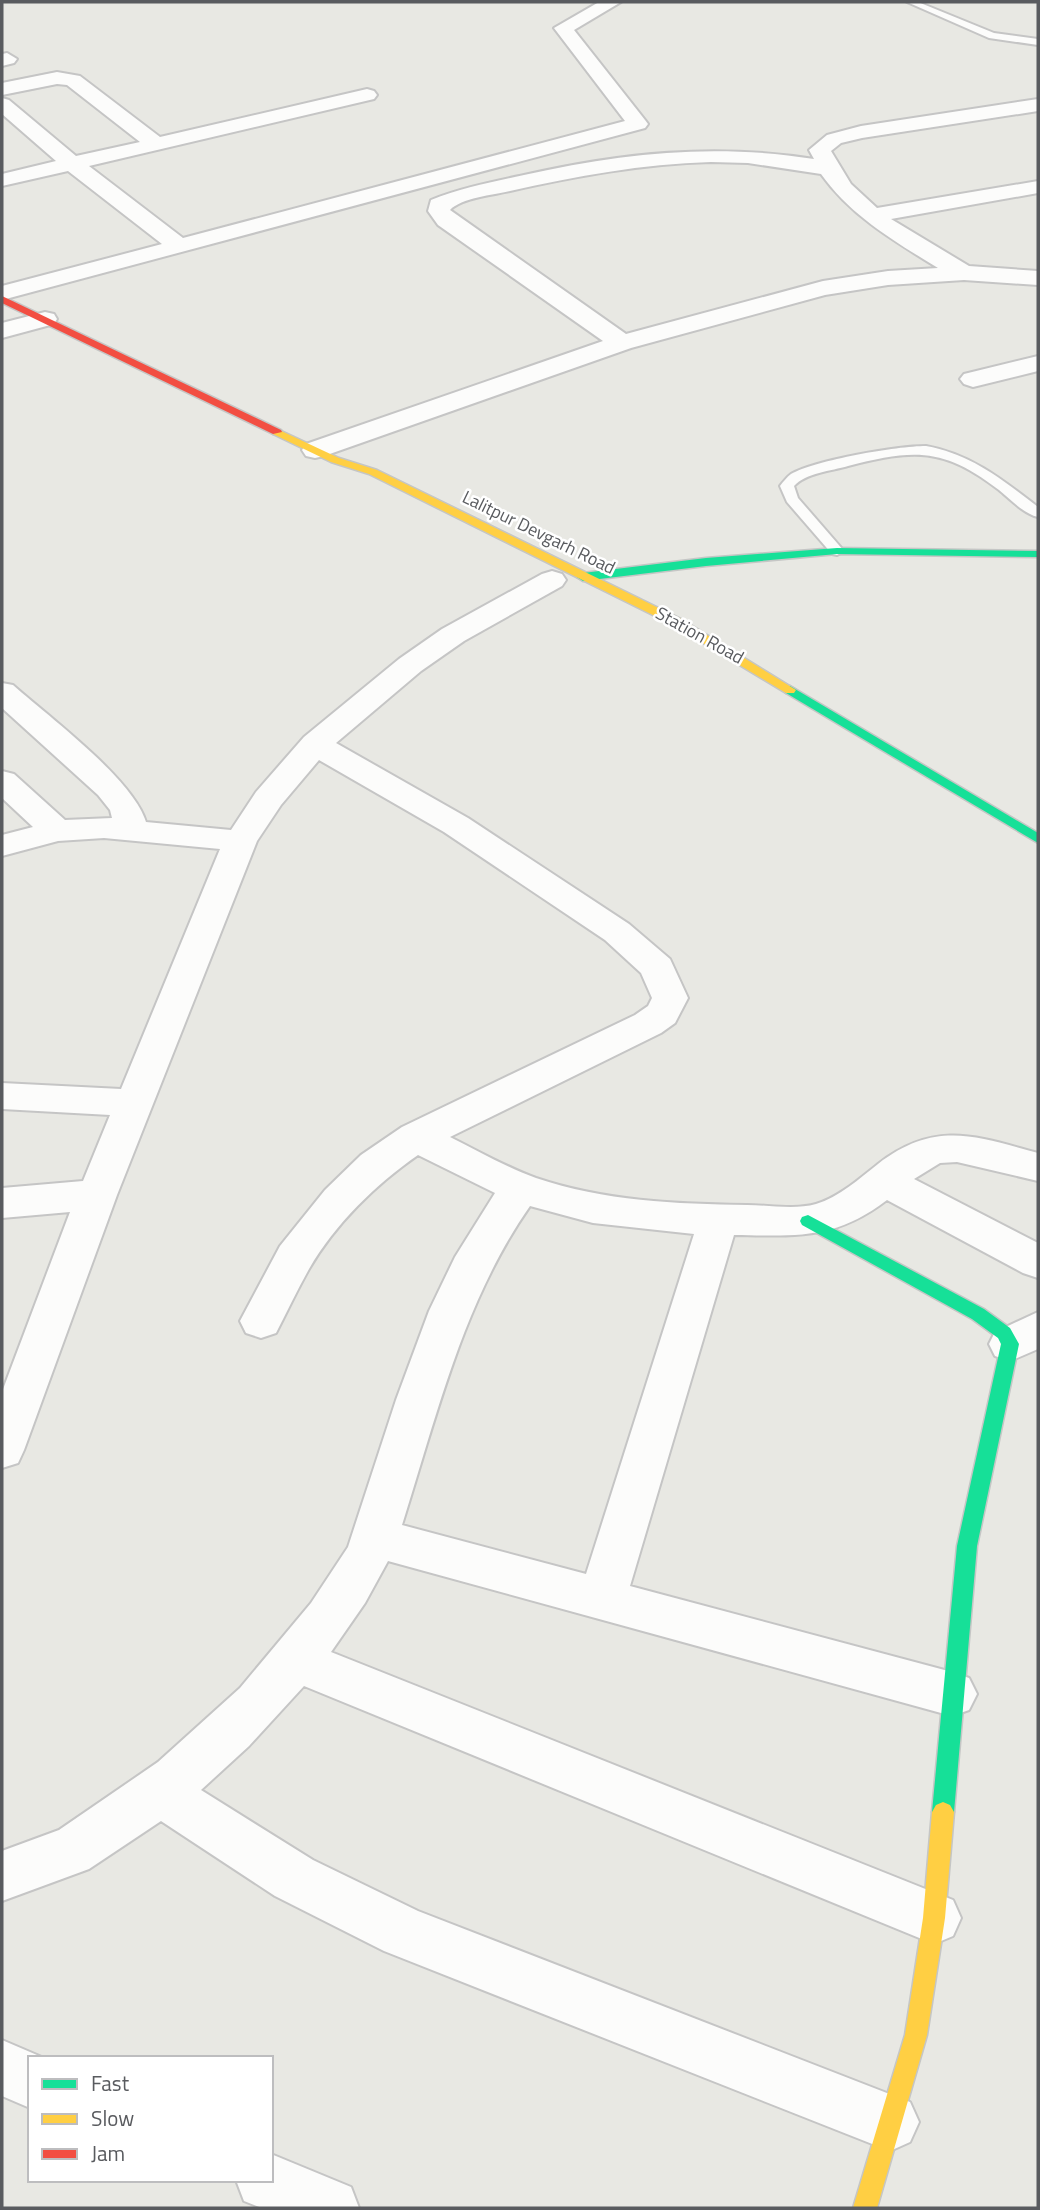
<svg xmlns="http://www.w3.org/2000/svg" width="1040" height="2210" viewBox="0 0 1040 2210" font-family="'Titillium Web',sans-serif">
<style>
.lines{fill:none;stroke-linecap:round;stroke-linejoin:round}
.lane-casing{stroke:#c5c5c5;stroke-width:4}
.street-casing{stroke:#c5c5c5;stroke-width:4}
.fast-casing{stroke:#c5c6c5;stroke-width:3}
.slow-casing{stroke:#c5c6c5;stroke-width:3}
.jam-casing{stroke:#c5c6c5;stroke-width:3}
.lane{fill:#fcfcfb;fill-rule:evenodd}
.street{fill:#fcfcfb;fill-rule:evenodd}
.fast{fill:#16e098;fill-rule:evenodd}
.slow{fill:#ffcf43;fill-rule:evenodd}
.jam{fill:#f24e42;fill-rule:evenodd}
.labels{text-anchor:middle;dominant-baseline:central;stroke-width:5;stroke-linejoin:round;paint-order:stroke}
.far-street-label{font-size:18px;fill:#595b5f;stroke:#fff}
</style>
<rect width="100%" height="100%" fill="#e8e8e3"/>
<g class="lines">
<defs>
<g id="lane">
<path d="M907 2H918L994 33 1038 39V45L989 38Z"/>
<path d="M926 446C971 454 1003 480 1038 507V517C1024 514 1010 499 999 490 943 447 914 449 848 466 831 471 806 473 794 486L798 498 844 551 837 555 832 554 787 502 780 486C783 482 787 477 791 474 816 460 897 446 926 446Z"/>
</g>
<g id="street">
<path d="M599 2H621L574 30 645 120 648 124 645 128 2 300V286L162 244 68 171 2 186V174L56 161 2 114V98L9 100 76 156 140 142 67 85 57 84 2 95V83L57 72 80 76 160 137 367 89 374 91 377 95 374 99 89 166 183 238 625 121 554 28Z"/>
<path d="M7 53 17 59 14 63 2 66V54Z"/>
<path d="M1038 99V111L862 138 841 143 831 151 851 184 877 208 1038 181V193L891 219 969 266 1038 271V285L964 280 888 285 825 295 631 348 324 456 315 458 306 456 302 450 306 444 603 341 438 225 428 211 431 200C461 188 492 182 524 175 621 153 714 143 814 159L809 150 827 135 861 126ZM711 162 748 163 821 174C851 216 894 241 938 268L888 271 823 281 626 334 450 210C461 198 493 195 510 191 577 176 642 164 711 162Z"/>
<path d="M45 312 54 314 57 319 54 324 2 338V323Z"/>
<path d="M1038 356V371L973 387 964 384 960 379 964 374Z"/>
<path d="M552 571 562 574 566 580 562 586 464 641 421 671 336 743 468 818 629 924 670 959 688 998 675 1023 661 1033 450 1137C478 1151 506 1167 536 1178 604 1201 676 1204 747 1205 768 1205 795 1210 816 1204 839 1197 859 1179 878 1164 935 1120 975 1136 1038 1153V1181L957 1162 940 1163 914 1179 1038 1243V1278L1023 1273 887 1200C835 1240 796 1236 734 1235L630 1586 952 1672 969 1678 977 1694 969 1710 952 1716 388 1561 365 1603 331 1652 953 1900 961 1918 953 1936 934 1944 304 1686 249 1746 201 1790 313 1860 418 1911 910 2102 919 2122 910 2142 890 2151 384 1951 275 1896 161 1821 89 1869 2 1901V1851L59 1830 158 1762 240 1688 311 1603 348 1547 396 1400 429 1311 455 1257 495 1193 418 1155C376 1184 335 1224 309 1269 297 1290 287 1312 276 1333L261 1338 246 1333 240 1321 280 1246 325 1190 361 1155 402 1127 635 1015 648 1006 652 998 641 973 605 940 444 832 319 760 281 805 257 841 117 1195 24 1450 18 1463 2 1468V1392L70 1212 2 1218V1188L83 1181 110 1115 2 1109V1083L121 1089 220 849 104 838 58 841 2 856V835L33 827 2 798V771L14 774 65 820 112 818 110 810 98 795 2 708V683L13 685C49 717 133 779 146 822L231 830 256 792 304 737 399 659 442 629 542 574ZM530 1206 593 1223 694 1234 586 1574 402 1525C437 1415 463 1302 530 1206Z"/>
<path d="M1038 1312V1349L1010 1361 995 1356 989 1344 995 1332Z"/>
<path d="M2 2040 44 2058H30V2108L2 2096Z"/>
<path d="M271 2154 351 2187 359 2208H262L244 2201 236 2180H271Z"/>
</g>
<g id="fast">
<path d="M837 548 1038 551V557L837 554 706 566 583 581 577 577 583 573 706 558Z"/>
<path d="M790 686 1038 833V843L786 693 784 690Z"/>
<path d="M808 1215 984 1309 1010 1328 1019 1344 977 1546 954 1812 950 1819 943 1822 936 1819 932 1812 957 1546 1001 1344 998 1338 972 1319 802 1225 800 1221 802 1217Z"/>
</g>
<g id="slow">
<path d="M277 429 339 458 377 470 681 619 796 690 794 693H786L673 625 369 474 331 462 273 434V430Z"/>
<path d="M943 1802 950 1805 954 1812 945 1918 927 2035 877 2208H853L905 2035 923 1918 932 1812 936 1805Z"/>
</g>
<path id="jam" d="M2 296 281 430 282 432 273 434 2 303Z"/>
</defs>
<use href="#lane" class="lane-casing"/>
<use href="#street" class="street-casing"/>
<use href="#fast" class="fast-casing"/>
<use href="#slow" class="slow-casing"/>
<use href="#jam" class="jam-casing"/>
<use href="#lane" class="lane"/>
<use href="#street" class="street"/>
<use href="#fast" class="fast"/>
<use href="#slow" class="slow"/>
<use href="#jam" class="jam"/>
</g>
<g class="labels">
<g class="far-street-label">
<text transform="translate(539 532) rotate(26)">Lalitpur Devgarh Road</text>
<text transform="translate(700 635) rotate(29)">Station Road</text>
</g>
</g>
<rect width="1040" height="2210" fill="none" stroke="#595b5f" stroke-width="7"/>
<rect x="28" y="2056" width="245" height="126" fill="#ffffff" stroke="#bdbdbf" stroke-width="2"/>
<rect x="42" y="2079" width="35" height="10" fill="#16e098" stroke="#bdbdbf" stroke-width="2"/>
<text x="91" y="2091" font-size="21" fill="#595b5f">Fast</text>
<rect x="42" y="2114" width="35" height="10" fill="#ffcf43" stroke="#bdbdbf" stroke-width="2"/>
<text x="91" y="2126" font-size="21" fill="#595b5f">Slow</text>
<rect x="42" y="2149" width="35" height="10" fill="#f24e42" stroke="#bdbdbf" stroke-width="2"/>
<text x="91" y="2161" font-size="21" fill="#595b5f">Jam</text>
</svg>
